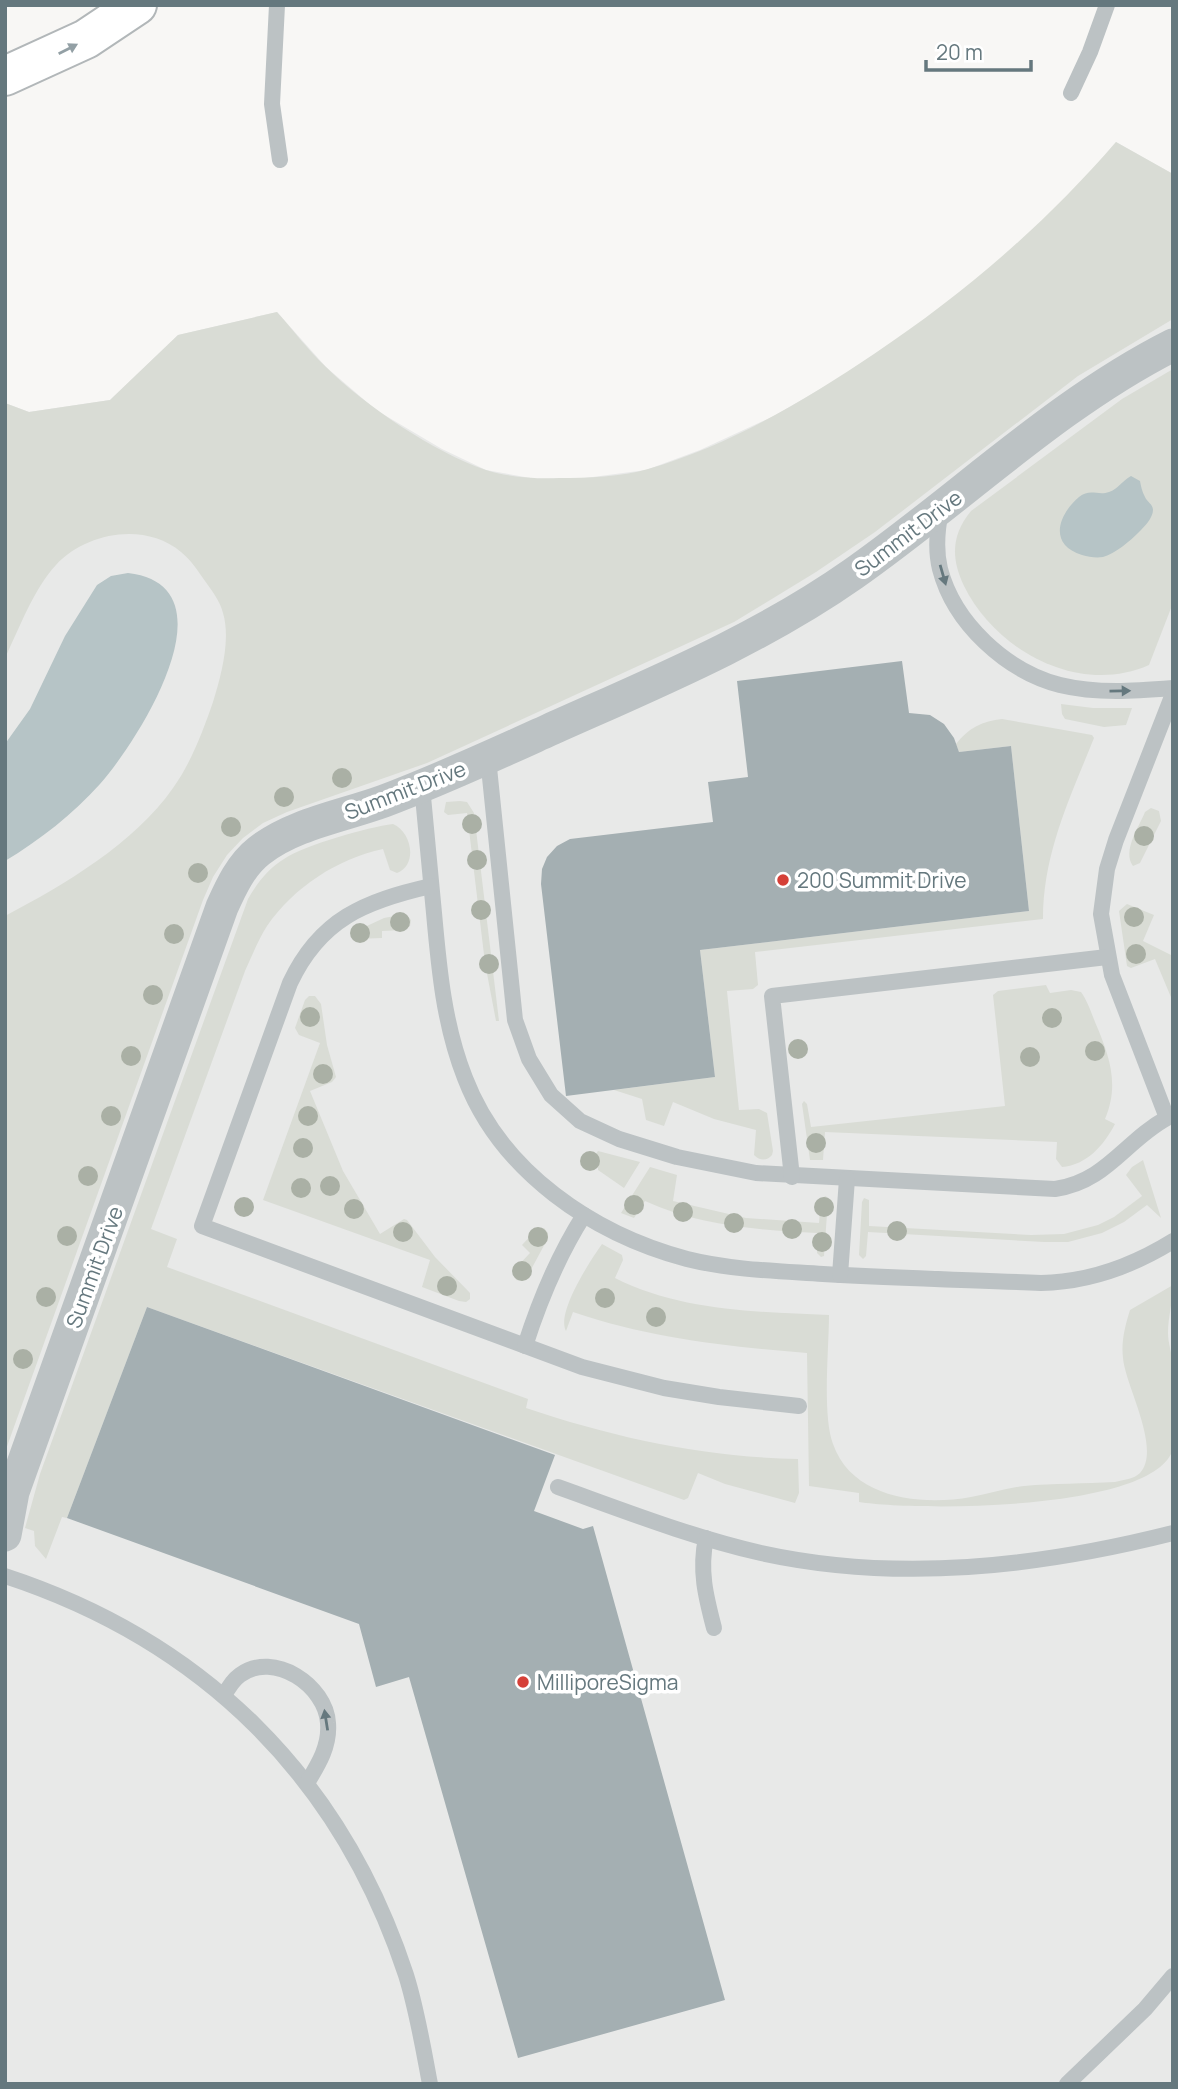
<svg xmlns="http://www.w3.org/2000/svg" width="1178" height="2089" viewBox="0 0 1178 2089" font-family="Manrope,sans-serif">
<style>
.built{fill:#e8e9e8}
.green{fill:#d9dcd5}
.water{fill:#b6c4c6}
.building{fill:#a4afb2}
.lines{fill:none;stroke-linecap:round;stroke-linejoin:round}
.highway-casing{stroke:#b2b7b9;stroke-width:42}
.lane{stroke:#bcc2c4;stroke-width:16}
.street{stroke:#bcc2c4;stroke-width:33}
.highway{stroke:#fff;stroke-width:38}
.tree{fill:#aab0a5}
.oneway{fill:#93a0a5}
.oneway2{fill:#65787e}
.poi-dot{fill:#d54038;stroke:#fff;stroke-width:2.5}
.labels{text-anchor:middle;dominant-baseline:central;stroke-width:7;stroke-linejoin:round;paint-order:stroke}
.street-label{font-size:21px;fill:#65787e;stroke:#fff}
.poi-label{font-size:21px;fill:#65787e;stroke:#fff;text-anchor:start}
</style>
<rect width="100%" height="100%" fill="#f8f7f5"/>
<path class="built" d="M1116 142 1173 174V2084H5V403L29 412 110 400 178 335 277 312 326 367 376 410 442 449 486 470 536 479 585 478 646 470 700 450 774 416 839 378 916 326 987 271 1042 223 1080 184Z"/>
<g class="green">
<path d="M1116 142 1173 174V319L1078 376 875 532 816 572 734 622 427 763 287 812 263 823 243 838 227 855 213 877 203 900 5 1452V916C64 885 135 843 173 788 191 763 203 731 213 702 221 676 231 640 223 613 220 601 212 591 205 581 198 571 191 560 181 552 145 522 87 532 56 565 34 588 19 629 5 658V403L29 412 110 400 178 335 277 312C293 330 308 350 326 367 364 405 435 453 486 470 508 477 535 479 559 478 588 478 621 477 648 469 730 445 804 401 874 354 966 292 1044 225 1116 142Z"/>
<path d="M1173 369V603L1149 665C1079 696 996 651 964 586 951 559 951 535 971 511L1122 399Z"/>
<path d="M1061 704 1093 708H1132L1126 725 1104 727 1065 719 1062 714Z"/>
<path d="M1002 719 1092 735 1094 738C1070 798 1043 853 1043 919L755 952 758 985 753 989 727 991 739 1110 759 1109 767 1113 773 1151 772 1155C767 1161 760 1161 754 1155L756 1130 714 1119 673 1102 664 1126 646 1120 642 1099 614 1090 715 1077 700 950 1029 911 1011 746 959 752 956 744C968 728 983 721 1002 719Z"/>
<path d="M460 801 467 802 474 813 499 1021H496L485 963 467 813 448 815 444 812 446 802Z"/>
<path d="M1151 808 1159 811 1161 821 1140 863 1133 866C1122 851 1139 827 1145 812Z"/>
<path d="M393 824C412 832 418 865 397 873L390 870 383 849C337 859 294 887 267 926 258 940 252 956 245 971L151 1229 177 1239 167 1267 528 1399 526 1408C615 1438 704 1457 798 1459L799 1493 795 1503 725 1484 698 1473 688 1498 684 1500 147 1307 67 1518 62 1517 46 1559 35 1546 34 1531 25 1528 40 1474 248 899C257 883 268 869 284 859 305 845 368 827 393 824Z"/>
<path d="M1127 904 1154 915 1143 941 1173 956V1002L1155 959 1131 968 1127 966 1119 911Z"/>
<path d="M405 914 411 920 410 926 404 930 382 931V938L357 939 353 936 354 932 384 918Z"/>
<path d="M1046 985 1050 993 1071 990 1081 992C1087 1000 1091 1012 1095 1022 1109 1055 1120 1084 1105 1119L1115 1124C1104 1145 1087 1165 1062 1167L1056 1159 1057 1142 825 1132 823 1160H810L802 1104 804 1101 807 1104 811 1127 1005 1106 993 995 998 991Z"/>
<path d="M309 996H315L321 1004 327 1045 336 1077 332 1082 310 1091 343 1171 380 1234 404 1219 407 1220 435 1257 470 1293V1299L466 1302 459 1301 422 1287 430 1260 263 1200 320 1043 299 1035 295 1028 305 1000Z"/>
<path d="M598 1151 640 1162 624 1188 598 1170V1166L594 1157Z"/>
<path d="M1143 1160 1161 1218 1147 1205 1124 1222 1102 1233 1068 1242H1044L868 1232 866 1256 863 1259 859 1255 862 1202 864 1198 869 1200V1226L1031 1235 1064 1234 1098 1225 1114 1217 1142 1196 1126 1175 1132 1167Z"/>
<path d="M650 1167 677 1175 673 1201 746 1218 819 1223 821 1198 826 1196 828 1200 824 1256 821 1257 817 1253V1233C759 1230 699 1226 645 1201L634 1218 621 1213Z"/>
<path d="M544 1228 548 1233V1238L527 1277 522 1281 516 1280 514 1270 530 1253 522 1245 537 1229Z"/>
<path d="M602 1244 622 1255 623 1260 615 1278C680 1311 757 1312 829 1315 829 1349 822 1414 833 1444 852 1499 922 1506 971 1497 989 1494 1006 1488 1024 1486 1054 1483 1084 1484 1115 1482 1123 1480 1134 1479 1140 1473 1162 1449 1125 1385 1123 1358 1121 1342 1125 1326 1130 1310L1173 1285C1173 1301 1168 1317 1168 1333 1168 1343 1172 1354 1173 1364 1174 1378 1176 1445 1171 1454 1142 1511 917 1511 859 1502V1493L809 1486 807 1353C725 1346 653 1339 573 1312L566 1331C556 1313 590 1261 602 1244Z"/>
</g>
<g class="water">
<path d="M1131 476 1140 481C1141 486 1142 492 1145 497 1147 502 1153 504 1153 510 1153 518 1144 527 1139 532 1130 541 1116 553 1103 557 1096 558 1089 557 1082 555 1049 545 1057 516 1079 497 1090 488 1098 496 1109 492 1118 489 1122 481 1131 476Z"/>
<path d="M128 573C237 586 138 741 100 784 73 814 40 840 5 861V744L30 709 65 636 97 585 111 576Z"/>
</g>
<g class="building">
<path d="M902 661 909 713 930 715 944 724 954 738 959 752 1011 746 1029 911 700 950 715 1077 566 1096 541 884 542 869 547 857 557 846 570 839 713 822 708 782 748 777 737 681Z"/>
<path d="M147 1307 555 1455 534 1511 583 1529 593 1526 725 2000 518 2058 409 1677 376 1687 359 1624 67 1518Z"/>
</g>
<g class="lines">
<defs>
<path id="highway" d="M5 76 86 39 137 5"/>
</defs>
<use href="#highway" class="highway-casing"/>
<g class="lane">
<path d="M277 5 272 104 280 160"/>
<path d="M1071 93 1090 52 1107 5"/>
<path d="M941 510C937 530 935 549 940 569 954 623 1006 671 1060 685 1097 694 1135 691 1173 688"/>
<path d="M488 758 515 1020 529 1059 551 1095 580 1121 619 1139 677 1157 756 1173 1055 1189C1106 1182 1125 1141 1167 1118L1112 975 1101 914 1107 869 1116 840 1173 694"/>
<path d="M422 786C426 828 430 870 434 913 439 969 444 1025 465 1078 501 1172 593 1234 687 1259 731 1270 778 1271 823 1274 896 1278 968 1280 1041 1283 1089 1282 1131 1267 1173 1241"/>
<path d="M431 886C365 901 320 919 290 983L202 1226 582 1367 664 1388 719 1397 799 1406"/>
<path d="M792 1177 772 996 1107 957"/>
<path d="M840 1275 847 1179"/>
<path d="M525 1346C540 1299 558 1256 584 1215"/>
<path d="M558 1487C625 1511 691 1537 761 1553 898 1583 1038 1567 1173 1533"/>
<path d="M706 1538C699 1571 706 1597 714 1628"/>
<path d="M5 1576C203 1641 341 1777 406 1975 417 2010 423 2047 430 2084"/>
<path d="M224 1696C228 1688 233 1680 240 1675 274 1650 326 1686 328 1723 330 1746 318 1765 307 1783"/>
<path d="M1067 2084 1145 2009 1173 1976"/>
</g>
<path class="street" d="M5 1535 13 1492 222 907C231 887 241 865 259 851 293 824 343 816 384 801 440 780 494 755 549 730 654 683 759 640 853 574 960 499 1056 404 1173 345"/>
<use href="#highway" class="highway"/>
</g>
<g class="tree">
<circle cx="342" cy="778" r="10"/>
<circle cx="284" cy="797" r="10"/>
<circle cx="472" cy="824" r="10"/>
<circle cx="231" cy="827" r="10"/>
<circle cx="1144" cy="836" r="10"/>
<circle cx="477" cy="860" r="10"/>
<circle cx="198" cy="873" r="10"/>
<circle cx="481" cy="910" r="10"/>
<circle cx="1134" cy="917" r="10"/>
<circle cx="400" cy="922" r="10"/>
<circle cx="360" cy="933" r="10"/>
<circle cx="174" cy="934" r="10"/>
<circle cx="1136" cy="954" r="10"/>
<circle cx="489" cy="964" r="10"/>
<circle cx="153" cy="995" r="10"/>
<circle cx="310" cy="1017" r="10"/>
<circle cx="1052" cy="1018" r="10"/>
<circle cx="798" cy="1049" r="10"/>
<circle cx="1095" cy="1051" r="10"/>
<circle cx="131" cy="1056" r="10"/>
<circle cx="1030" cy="1057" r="10"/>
<circle cx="323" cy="1074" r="10"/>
<circle cx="111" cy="1116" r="10"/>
<circle cx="308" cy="1116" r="10"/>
<circle cx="816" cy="1143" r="10"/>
<circle cx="303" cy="1148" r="10"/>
<circle cx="590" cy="1161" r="10"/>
<circle cx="88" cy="1176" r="10"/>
<circle cx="330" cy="1186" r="10"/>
<circle cx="301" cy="1188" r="10"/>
<circle cx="634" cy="1205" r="10"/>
<circle cx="244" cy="1207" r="10"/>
<circle cx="824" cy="1207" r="10"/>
<circle cx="354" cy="1209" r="10"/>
<circle cx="683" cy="1212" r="10"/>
<circle cx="734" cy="1223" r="10"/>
<circle cx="792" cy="1229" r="10"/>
<circle cx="897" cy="1231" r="10"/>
<circle cx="403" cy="1232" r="10"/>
<circle cx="67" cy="1236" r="10"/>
<circle cx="538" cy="1237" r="10"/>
<circle cx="822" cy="1242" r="10"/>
<circle cx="522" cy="1271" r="10"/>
<circle cx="447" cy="1286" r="10"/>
<circle cx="46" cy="1297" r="10"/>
<circle cx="605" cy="1298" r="10"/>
<circle cx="656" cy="1317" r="10"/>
<circle cx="23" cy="1359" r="10"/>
</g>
<defs><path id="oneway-solid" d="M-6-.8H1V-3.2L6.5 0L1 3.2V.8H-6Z" transform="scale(1.75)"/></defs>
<use class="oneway" href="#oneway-solid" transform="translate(68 49) rotate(-27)"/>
<g class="oneway2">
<use href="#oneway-solid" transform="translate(943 575) rotate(74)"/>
<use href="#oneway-solid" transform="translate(1120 691) rotate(-1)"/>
<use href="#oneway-solid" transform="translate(326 1720) rotate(-99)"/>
</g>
<g class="poi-dot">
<circle cx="783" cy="880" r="7"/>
<circle cx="523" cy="1682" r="7"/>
</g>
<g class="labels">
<g class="street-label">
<text transform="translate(908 533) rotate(-37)">Summit Drive</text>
<text transform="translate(405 790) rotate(-21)">Summit Drive</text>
<text transform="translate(94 1267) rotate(-70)">Summit Drive</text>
</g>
<g class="poi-label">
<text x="797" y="880">200 Summit Drive</text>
<text x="537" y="1682">MilliporeSigma</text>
</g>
</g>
<rect width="1178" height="2089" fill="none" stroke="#65787e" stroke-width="14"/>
<path d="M926 60v10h105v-10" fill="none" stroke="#65787e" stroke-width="3.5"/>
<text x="936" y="60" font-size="21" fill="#65787e" stroke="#ffffff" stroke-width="5" paint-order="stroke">20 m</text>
</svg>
